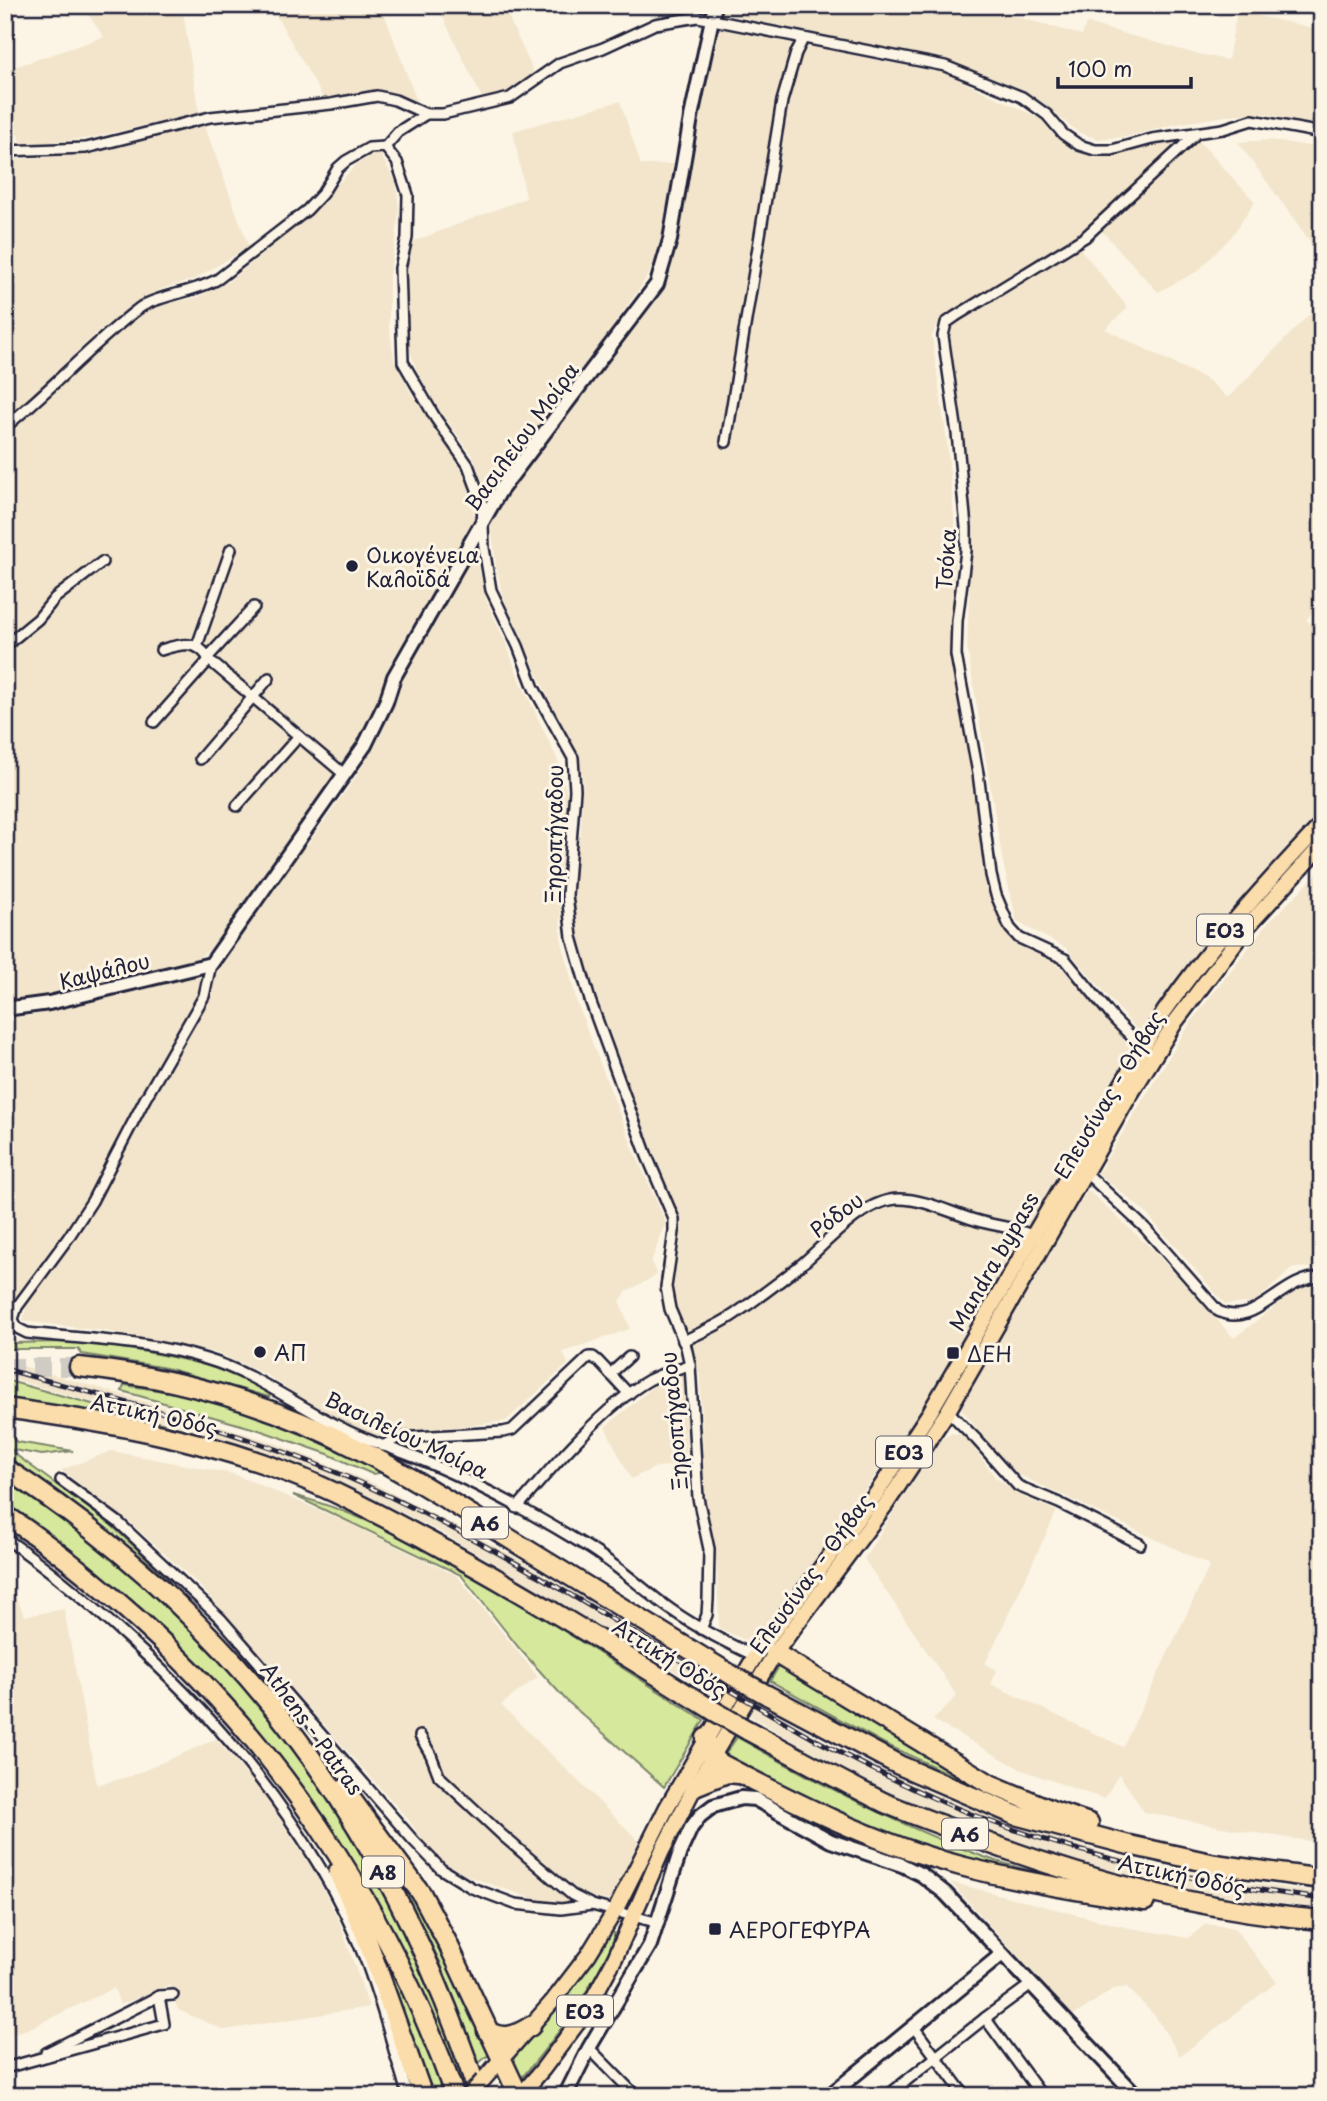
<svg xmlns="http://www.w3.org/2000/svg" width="1327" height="2101" viewBox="0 0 1327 2101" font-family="'Playpen Sans',sans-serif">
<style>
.built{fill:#f2e5cc}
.green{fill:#d6e89c;stroke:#7c856c;stroke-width:2}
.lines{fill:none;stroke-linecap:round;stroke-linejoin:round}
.highway-tunnel{stroke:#d0cbc3;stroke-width:18;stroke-dasharray:18 9;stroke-linecap:butt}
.street-casing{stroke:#22223b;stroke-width:14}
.secondary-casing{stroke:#22223b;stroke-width:18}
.primary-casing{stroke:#22223b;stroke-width:19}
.highway-casing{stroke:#22223b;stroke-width:23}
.street{stroke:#fcf5e5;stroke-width:9}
.secondary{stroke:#fcf5e5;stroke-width:12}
.primary{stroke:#fbddab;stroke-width:14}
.highway{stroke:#fbddab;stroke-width:18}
.rail-casing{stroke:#22223b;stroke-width:5}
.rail{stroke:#fcf5e5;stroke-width:2.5;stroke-dasharray:8;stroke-linecap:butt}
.primary-bridge-casing{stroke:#22223b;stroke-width:19;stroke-linecap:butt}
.highway-bridge-casing{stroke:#22223b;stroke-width:23;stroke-linecap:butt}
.primary-bridge{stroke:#fbddab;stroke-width:14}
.highway-bridge{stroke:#fbddab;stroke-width:18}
.poi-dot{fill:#22223b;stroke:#fcf5e5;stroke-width:2.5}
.labels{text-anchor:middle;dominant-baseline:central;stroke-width:6;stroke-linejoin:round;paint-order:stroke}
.shield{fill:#fcf5e5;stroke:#63616e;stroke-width:2}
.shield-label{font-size:19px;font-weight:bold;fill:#22223b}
.street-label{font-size:21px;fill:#22223b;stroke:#fcf5e5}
.poi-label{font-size:21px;fill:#22223b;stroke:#fcf5e5;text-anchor:start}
</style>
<rect width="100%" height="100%" fill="#fcf5e5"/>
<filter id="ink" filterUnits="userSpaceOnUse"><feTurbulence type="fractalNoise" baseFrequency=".0143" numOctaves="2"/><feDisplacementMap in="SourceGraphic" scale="14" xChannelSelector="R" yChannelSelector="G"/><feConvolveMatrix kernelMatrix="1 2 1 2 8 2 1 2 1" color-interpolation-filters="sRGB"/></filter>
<g filter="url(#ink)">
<g class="built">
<path d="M81 5H182L199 113 90 138 22 145 5 107V70L104 37Z"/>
<path d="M270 5H381L418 104 383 91 325 101Z"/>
<path d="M437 5H503L534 73 519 86 500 95 483 100Z"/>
<path d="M722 5H985L986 8 1082 35 1086 23 1193 53 1228 60 1237 11 1322 30V127L1267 114H1238L1176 124 1126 137 1097 139 1078 132 1032 95 1005 82 919 55 720 13Z"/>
<path d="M716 28 947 74 1041 119 1053 135 1067 146 1094 158 1109 156 1177 138 1182 143 1075 240 947 314 937 325 932 337 947 442 956 536 951 658 973 776 983 870 992 903 1006 930 1025 949 1052 961 1071 975 1137 1056 1078 1138 1034 1219 1014 1273 913 1422 755 1645 719 1628 717 1565 705 1497 700 1375 678 1314 673 1291 681 1231 677 1213 647 1137 581 952 576 922 573 881 581 830 583 779 578 757 548 697 502 594 496 565 491 524 521 470 654 298 672 257 694 121Z"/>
<path d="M620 101 641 165 673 164 665 224 656 262 640 288 599 346 487 495 473 456 440 411 417 371 409 348 404 273 412 242 526 198 513 131Z"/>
<path d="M204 124 249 247 193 280 164 288 133 304 100 330 5 420V160L80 155 127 145Z"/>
<path d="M1198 140 1255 202 1231 237 1198 271 1158 292 1100 229Z"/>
<path d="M1270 140 1322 148V258L1238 142Z"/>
<path d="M379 152 396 182 399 210 396 238 389 275V326L394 359 412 395 447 443 467 480 475 519 393 659 377 707 351 753 210 950 188 963 32 998 5 1002V434L141 309 198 297 228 282 304 219 358 163Z"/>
<path d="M1079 247 1128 308 1105 329 1208 380 1228 398 1322 301V620L1312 613 1306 620 1322 630V811L1221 923 1144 1038 1066 948 1017 922 1003 863 967 647 972 525 946 334 951 325Z"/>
<path d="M474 547 486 600 506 643 518 676 561 767 568 799 560 887 561 937 577 1003 634 1151 666 1223 651 1262 657 1275 626 1292 620 1302 630 1329 563 1352 568 1364 506 1421 375 1437 325 1414 265 1374 216 1353 105 1331 23 1321 27 1304 56 1263 119 1162 210 995 215 969 305 836 308 844 355 778 381 735 400 682 419 643Z"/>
<path d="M1322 869V1267L1293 1268 1254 1303 1225 1304 1144 1211 1098 1173 1190 1023 1265 926Z"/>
<path d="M196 973 202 980 201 994 117 1149 64 1232 5 1315V1017L30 1016Z"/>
<path d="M1088 1190 1152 1249 1234 1338 1303 1285 1322 1283V1843L1243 1831 1144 1812 1119 1774 1104 1799 1022 1770 933 1720 957 1696 864 1559 937 1443 950 1433 964 1435 996 1478 1025 1498 1057 1511 985 1664 997 1670 991 1684 1123 1747 1210 1565 1011 1471 960 1407 1015 1306Z"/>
<path d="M5 1361 131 1397 275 1443 375 1484 510 1554 757 1704 818 1738 866 1764 948 1800 1022 1828 1115 1856 1216 1878 1322 1893V1909L1209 1894 1160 1884 1056 1856 955 1820 879 1788 826 1761 444 1534 352 1488 293 1464 180 1427 5 1377Z"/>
<path d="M685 1374 686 1465 656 1467 631 1479 605 1427 654 1386Z"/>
<path d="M111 1451 234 1474 342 1520 457 1576 538 1677 501 1705 639 1841 609 1901 582 1895 569 1902 545 1903 467 1876 434 1856 407 1818 197 1583 126 1519 61 1470Z"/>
<path d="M5 1576 25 1616 64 1609 97 1785 131 1776 216 1739 261 1791 313 1869 340 1923 369 2007 224 2030 178 2010 169 1985 120 2005 114 1988 30 2028 5 2037Z"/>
<path d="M950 1882 1125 1927 1188 1938 1207 1924 1234 1928 1277 1982 1180 2056 1155 2016 1127 1987 1113 1989 1073 2016Z"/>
</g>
<g class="green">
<path d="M68 1342C112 1344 240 1364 270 1395L269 1397 166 1368 82 1354 78 1349H5V1343Z"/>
<path d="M5 1380 194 1432 193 1435 5 1399Z"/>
<path d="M124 1385C149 1389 174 1392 199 1398 262 1412 322 1441 379 1471V1473L372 1474 328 1454 259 1430 122 1391Z"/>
<path d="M5 1432 17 1442 73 1451 42 1455 8 1449 110 1524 172 1582C118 1538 64 1494 5 1457Z"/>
<path d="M5 1476 122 1562 239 1676 330 1798 406 1931 466 2077 458 2086 276 1756 5 1507Z"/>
<path d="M293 1495C373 1516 444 1558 514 1600 578 1639 641 1680 704 1720L664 1787 566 1700 519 1648 461 1575Z"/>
<path d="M781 1663 977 1782 975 1786 883 1743 770 1681Z"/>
<path d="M737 1737C817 1783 898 1825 984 1857 1007 1865 1032 1871 1056 1878 999 1868 944 1855 889 1835 832 1813 778 1784 723 1758Z"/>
<path d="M388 1858 418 1895 492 2052 479 2063 440 1962Z"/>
<path d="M374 1926 449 2096H433L373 1930Z"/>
<path d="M611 1933H614V1940C592 1991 556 2037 520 2080L509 2061 569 1993Z"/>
</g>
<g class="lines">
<path class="highway-tunnel" d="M5 1367H79"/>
<defs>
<g id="street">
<path d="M385 147 397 162 408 195 407 238 400 268 403 362 436 419 468 465 482 503 484 548 491 590 518 646 534 688 573 758 575 790 567 895 572 937 590 1000 647 1156 674 1219V1232L666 1287 670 1309 686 1347 690 1365 698 1498 709 1549 708 1599 707 1615 701 1629"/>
<path d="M385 147 398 132 426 114"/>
<path d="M5 151 86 148 210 117 331 104 377 96 395 100 426 114H443L510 98 560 63 603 48 655 24 698 17 945 66 1022 97 1047 115 1063 134 1079 145 1095 150H1112L1152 139 1223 129 1252 120 1322 133"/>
<path d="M5 427C51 390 91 345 138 309 154 296 196 292 218 279L307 210 322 194 338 168 346 161 369 148 385 147"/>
<path d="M726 442 782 101 796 53 803 39"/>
<path d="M5 646 38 619 55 598 102 562"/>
<path d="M197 646 231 549"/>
<path d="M161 650C180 644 199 639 209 660L345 775"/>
<path d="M209 656 254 607"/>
<path d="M154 722 209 660"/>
<path d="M200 759 269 678"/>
<path d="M237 806 299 736"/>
<path d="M211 964 204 996 145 1099 92 1201 68 1238 17 1307 13 1319 17 1328 27 1333C86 1339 149 1341 206 1359 257 1374 300 1408 348 1431 375 1444 404 1452 431 1464 484 1487 537 1516 586 1546 614 1563 637 1584 662 1603 691 1625 722 1641 755 1656"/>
<path d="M1142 1047 1114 1019 1065 959 1019 938 1010 928 996 895 991 875 978 773 956 655 957 621 966 551V527L957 433 943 336 946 323 956 316 1085 237 1197 133"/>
<path d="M1084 1171 1145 1228 1218 1311C1256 1330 1280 1277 1322 1277"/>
<path d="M683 1341C701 1333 719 1325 735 1314 758 1298 781 1281 803 1263 828 1242 864 1199 899 1199 925 1199 951 1213 975 1220 996 1227 1017 1226 1036 1238"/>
<path d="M610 1374 629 1357"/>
<path d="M948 1411 976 1439 1018 1486 1059 1503 1140 1544"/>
<path d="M383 1446 397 1438 503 1432 512 1430 589 1357H593L598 1361 629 1394"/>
<path d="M61 1480 118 1522 221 1619 413 1840 441 1869 472 1888 515 1904 561 1909 592 1905"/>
<path d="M517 1508C550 1469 605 1405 649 1380 662 1373 676 1369 690 1365"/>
<path d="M5 1538C50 1569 92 1605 132 1642 231 1732 318 1838 367 1964 377 1992 386 2021 394 2050 398 2065 404 2080 407 2096"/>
<path d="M420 1736 431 1755 439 1776 502 1835 572 1895 592 1905 659 1923"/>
<path d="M985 2018 1042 2096"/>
<path d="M913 2026 965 2096"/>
<path d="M589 2048 636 2096"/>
<path d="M46 2053 159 1996"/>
<path d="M5 2068 164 2024 159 1996 173 1995"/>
<path d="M887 2096 985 2018 1030 1985"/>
</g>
<g id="secondary">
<path d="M5 1009 49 1003 211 964 365 745 386 702 394 677 500 491 657 284 670 240 692 112 715 5"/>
<path d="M565 2096 589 2048 650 1945 680 1852 691 1828 700 1816 713 1806 741 1798 755 1799 831 1841 902 1865 922 1875 945 1893 1137 2096"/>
<path d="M829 2096 1001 1955"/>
</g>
<g id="primary">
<path d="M483 2080 552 2002 588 1955 615 1911 667 1807 755 1656 876 1494 930 1412 1164 1012C1211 944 1265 884 1322 824"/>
<path d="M520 2096 543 2069 585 2013 615 1958 662 1851 695 1786 775 1653 887 1503 948 1411 1127 1100 1176 1021 1247 927 1322 845"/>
</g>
<g id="highway">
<path d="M79 1367C177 1377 271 1404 358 1449 413 1477 465 1511 518 1544 590 1588 663 1633 735 1677"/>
<path d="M5 1408C99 1421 195 1437 284 1471 334 1490 380 1515 427 1540 525 1593 620 1652 714 1711"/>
<path d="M5 1468C241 1622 392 1829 479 2096"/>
<path d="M5 1515C45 1541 82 1571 118 1602 273 1735 387 1904 455 2096"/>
<path d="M775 1653 990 1784 1054 1811 1089 1823"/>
<path d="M767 1695 899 1765 1015 1815 1129 1845 1215 1864 1322 1879"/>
<path d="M747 1730C792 1754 837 1779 883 1802 905 1812 929 1820 952 1829 1070 1876 1195 1910 1322 1920"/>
<path d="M706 1738 707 1750 712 1759C791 1801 874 1843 961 1866 1022 1882 1083 1892 1145 1901"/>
<path d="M695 1786 727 1773 738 1774"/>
<path d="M344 1789 421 1893 448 1944 519 2096"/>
<path d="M338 1872 365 1934 423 2096"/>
<path d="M487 2031C505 2040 515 2036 531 2026"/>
</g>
</defs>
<use href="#street" class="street-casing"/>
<use href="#secondary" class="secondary-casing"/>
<use href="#primary" class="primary-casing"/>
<use href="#highway" class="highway-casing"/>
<use href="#street" class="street"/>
<use href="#secondary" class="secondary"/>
<use href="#primary" class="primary"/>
<use href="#highway" class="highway"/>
<defs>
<path id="rail" d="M5 1369C127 1403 252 1433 367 1486 524 1558 667 1657 818 1741 871 1769 925 1796 981 1818 1092 1859 1205 1884 1322 1899"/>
</defs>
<use href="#rail" class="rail-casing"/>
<use href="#rail" class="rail"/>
<defs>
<path id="primary-bridge" d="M469 2096 483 2080"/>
<g id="highway-bridge">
<path d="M735 1677 767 1695"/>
<path d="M714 1711 747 1730"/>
</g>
</defs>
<use href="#primary-bridge" class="primary-bridge-casing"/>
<use href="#highway-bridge" class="highway-bridge-casing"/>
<use href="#primary-bridge" class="primary-bridge"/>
<use href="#highway-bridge" class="highway-bridge"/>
</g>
</g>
<g class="poi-dot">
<circle cx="352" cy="566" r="7"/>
<circle cx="260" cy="1352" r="7"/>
<rect x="946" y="1346" width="14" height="14" rx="3.5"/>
<rect x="708" y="1922" width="14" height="14" rx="3.5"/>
</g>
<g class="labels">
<g class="shield">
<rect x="1197" y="914.5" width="56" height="31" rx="5"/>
<rect x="876" y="1436.5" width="56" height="31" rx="5"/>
<rect x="462" y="1507.5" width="46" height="31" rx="5"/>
<rect x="942" y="1818.5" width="46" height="31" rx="5"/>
<rect x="362" y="1856.5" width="42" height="31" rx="5"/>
<rect x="557" y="1995.5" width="56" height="31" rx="5"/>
</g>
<g class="shield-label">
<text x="1225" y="930">ΕΟ3</text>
<text x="904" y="1452">ΕΟ3</text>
<text x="485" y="1523">Α6</text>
<text x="965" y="1834">Α6</text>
<text x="383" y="1872">Α8</text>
<text x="585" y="2011">ΕΟ3</text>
</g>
<g class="street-label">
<text transform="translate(521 436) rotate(-54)">Βασιλείου Μοίρα</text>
<text transform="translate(945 559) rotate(-86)">Τσόκα</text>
<text transform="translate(553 834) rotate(-89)">Ξηροπήγαδου</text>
<text transform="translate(104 970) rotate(-14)">Καψάλου</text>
<text transform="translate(1108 1094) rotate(-59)">Ελευσίνας - Θήβας</text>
<text transform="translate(836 1214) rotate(-37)">Ρόδου</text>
<text transform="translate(993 1261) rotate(-60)">Mandra bypass</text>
<text transform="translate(154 1413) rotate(12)">Αττική Οδός</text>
<text transform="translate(673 1421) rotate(-95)">Ξηροπήγαδου</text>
<text transform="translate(407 1434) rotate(25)">Βασιλείου Μοίρα</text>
<text transform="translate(810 1573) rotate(-54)">Ελευσίνας - Θήβας</text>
<text transform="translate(670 1657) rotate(32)">Αττική Οδός</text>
<text transform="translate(313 1728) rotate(54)">Athens - Patras</text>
<text transform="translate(1182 1874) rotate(12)">Αττική Οδός</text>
</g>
<g class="poi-label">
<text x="366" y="554">Οικογένεια<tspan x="366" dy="24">Καλοϊδά</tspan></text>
<text x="274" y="1352">ΑΠ</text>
<text x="967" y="1353">ΔΕΗ</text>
<text x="729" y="1929">ΑΕΡΟΓΕΦΥΡΑ</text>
</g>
</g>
<rect width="1327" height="2101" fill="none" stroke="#fcf5e5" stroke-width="28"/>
<rect x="14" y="14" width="1299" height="2073" fill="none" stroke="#22223b" stroke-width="2.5" filter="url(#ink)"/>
<path d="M1058 77v10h133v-10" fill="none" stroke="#22223b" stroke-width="3.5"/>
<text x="1068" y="77" font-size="21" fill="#22223b" stroke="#fcf5e5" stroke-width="5" paint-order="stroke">100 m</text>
</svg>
